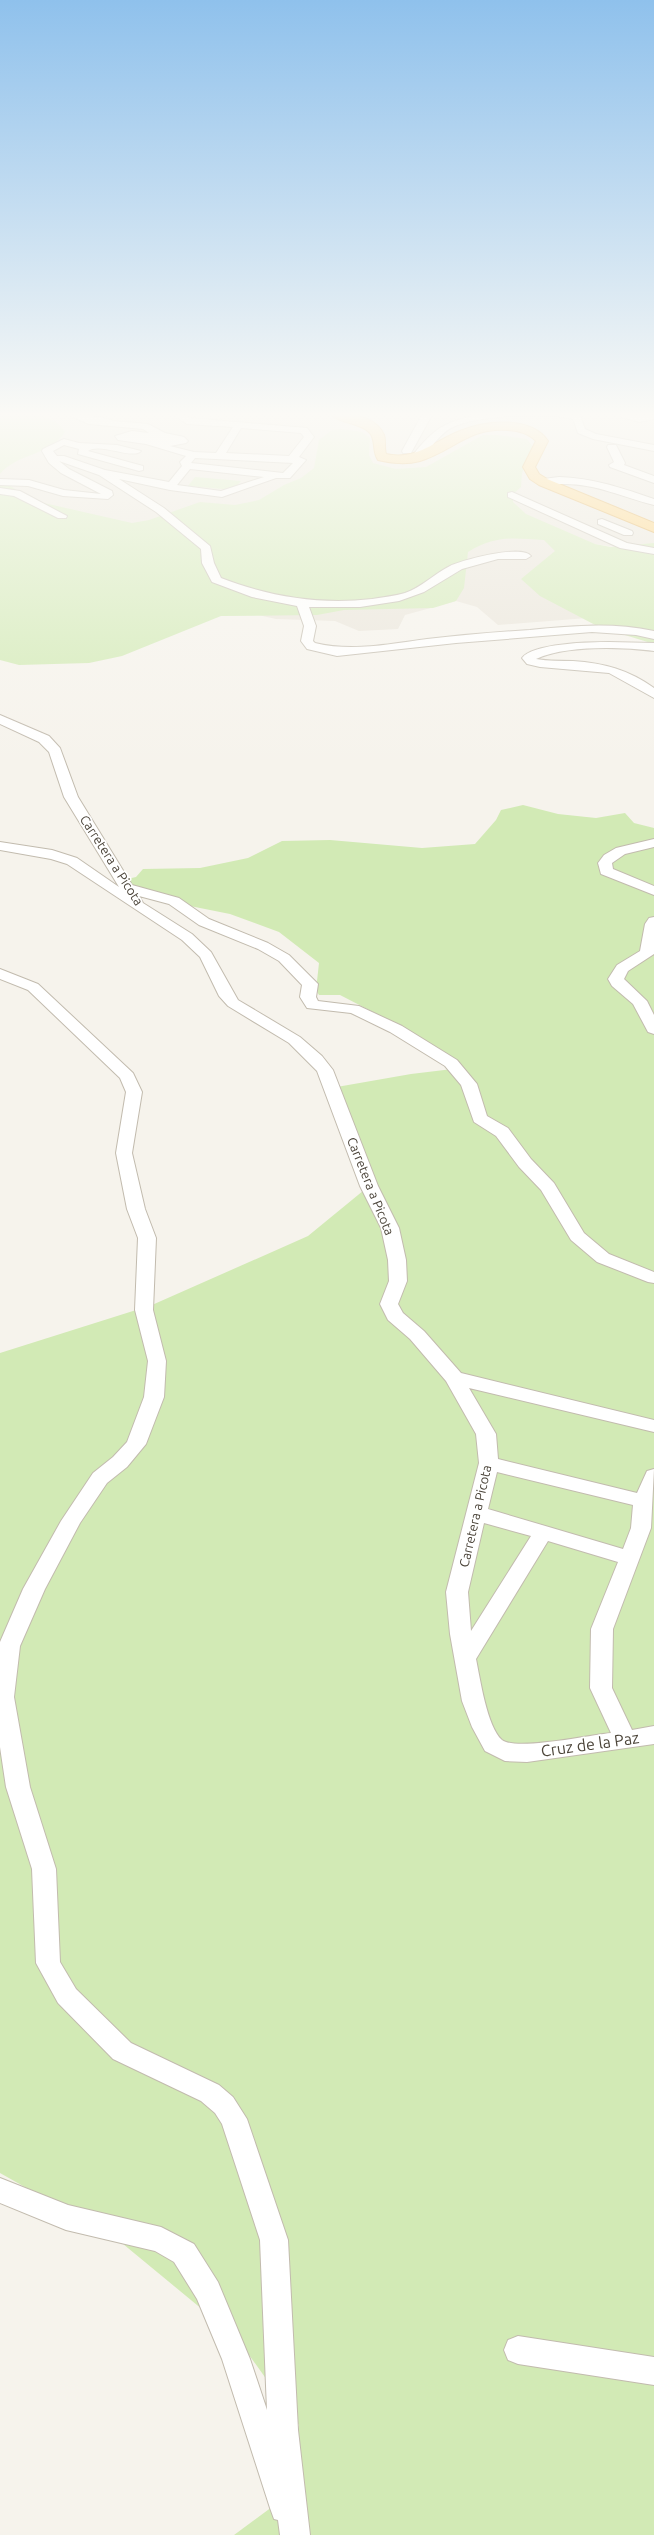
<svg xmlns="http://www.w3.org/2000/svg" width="654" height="2535" viewBox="0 0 654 2535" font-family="Ubuntu,sans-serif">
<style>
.residential{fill:#eae5da}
.green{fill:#d2eab5}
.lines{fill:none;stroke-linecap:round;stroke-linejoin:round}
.minor-casing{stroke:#c2bbae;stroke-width:2}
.highway-casing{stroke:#e0a43c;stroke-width:2}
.minor{fill:#fff;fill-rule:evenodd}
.highway{fill:#ffcf6e;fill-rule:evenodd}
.labels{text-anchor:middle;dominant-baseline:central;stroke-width:3.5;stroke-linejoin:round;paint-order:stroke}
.street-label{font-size:13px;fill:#4b4439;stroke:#fff}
.near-street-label{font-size:16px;fill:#4b4439;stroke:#fff}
</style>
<rect width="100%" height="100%" fill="#f6f3ec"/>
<path class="residential" d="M0 413H654V553L595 544 600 617 498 625 477 607 456 601 405 615 398 629 359 631 335 621 276 619 0 556Z"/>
<g class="green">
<path d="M0 413C22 413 53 411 65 432 50 456 17 453 0 474Z"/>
<path d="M342 429 362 432 370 438 369 455 373 463 396 469 426 467 483 435H497L527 439 533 447 522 473 521 487 513 494V502L526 514 595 544 611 547 654 543V644L599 627 540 596 521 579 555 551 544 540C513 538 496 535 468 552L464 588 456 601 433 608 344 610 317 615 221 616 122 656 89 663 19 665 0 660V480L35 501 132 523 149 520 200 502 235 505 259 500 284 485 301 478 314 468 319 440 332 430Z"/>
<path d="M195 477 241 481 233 490 188 486Z"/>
<path d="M523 805 558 814 596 818 625 813 634 823 654 828V2535H234L276 2504 299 2425 237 2338 117 2239 0 2173V1353L152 1305 308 1236 369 1186 331 1088 411 1074 461 1068 402 1027 340 995H319L316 990 319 963 279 932 230 914 160 900 123 880 136 877 143 869 200 868 248 858 282 841 330 840 422 848 475 844 496 820 501 810Z"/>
</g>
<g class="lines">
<defs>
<g id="minor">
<path d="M64 413C72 413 111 418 113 421L148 424 165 433 184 437 188 441 186 443 170 446 194 452 216 453 233 427 187 424 171 413H182L190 418 307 428 314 437 299 457 306 460 290 478H276L222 497 170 490 119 479 164 508 210 546 214 563 221 578C270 597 320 605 372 599 383 597 395 596 405 593 422 587 434 574 450 566 462 560 522 544 531 556L526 559H498L462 569 424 592 399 601 360 607H309L316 626 313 641 315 643C352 652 389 644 427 639 461 635 495 632 530 630 572 626 612 622 654 631V639L636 635 592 632 456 643 337 656 307 649 301 641 304 626 297 606 252 597 212 582 202 563 201 549 156 512 99 475 59 461 69 469 112 491 113 495 108 499 63 496 28 486 0 485V479L29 480 64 490 101 494 61 473 49 463 42 451 43 449 64 439 79 443 117 445 141 451C133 460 99 442 88 451L143 466V470L139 471 78 454 79 449 64 445 53 451 57 456H64L105 470 169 482 182 466 180 462 186 456 146 444 118 440 115 436 132 431 149 433 143 429 89 424ZM241 428 301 433 304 437 289 456 226 453ZM195 458 293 463 283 473 191 463ZM190 469 264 477 221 491 177 485Z"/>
<path d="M423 413H433L411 453H403L402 451Z"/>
<path d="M491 413H573L580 415 585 429 596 434 654 445V451L593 439 578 433 573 419C546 412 476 415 451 428 438 435 429 451 419 461L410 459C435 425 450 419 491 413Z"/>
<path d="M621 413 639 416 654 413V419L639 422 622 417Z"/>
<path d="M608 445H616L625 463 624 465 654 476V483L610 467 609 465 614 462 607 447Z"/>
<path d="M559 477C593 478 622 488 654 499V505C622 497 595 483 561 484 554 484 543 488 538 482L543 479Z"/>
<path d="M0 488 20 491 67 516 66 518H58L14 496 0 494Z"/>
<path d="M512 492 627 543 654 548V554L620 548 508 497V493Z"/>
<path d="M602 519 632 531 633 533 632 535H624L598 524V520Z"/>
<path d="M609 642 654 643V651C621 647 567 645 536 659 548 661 561 661 573 661 604 663 629 670 654 688V698L609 673 540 667 527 664 522 658C533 643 591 642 609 642Z"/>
<path d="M0 715 49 736 60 748 78 797 132 885 179 898 209 919 268 943 289 955 318 984 316 997 318 1001 359 1006 402 1026 457 1060 477 1084 487 1116 508 1128 531 1159 554 1183 584 1233 609 1254 654 1272V1283L648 1282 597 1262 571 1240 541 1190 519 1167 496 1136 474 1122 461 1085 445 1066 390 1032 351 1013 307 1008 300 997 302 985 279 961 258 949 199 925 169 904 139 896 143 903 192 934 211 952 238 1000 300 1037 322 1056 333 1070 378 1186 399 1228 406 1260 407 1281 398 1304 403 1313 424 1331 461 1373 654 1420V1432L469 1388 496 1434 498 1459 637 1493 647 1471 654 1469 651 1528 613 1629 612 1688 632 1730 654 1726V1744L527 1762 505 1761 485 1751 472 1727 462 1701 450 1634 446 1592 479 1463 476 1434 446 1381 410 1339 388 1320 380 1304 389 1281 388 1260 381 1228 360 1186 317 1071 289 1043 228 1006 219 996 200 957 182 940 67 864 51 859 0 850V842L52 850 77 858 119 887 64 797 49 752 39 742 0 724ZM497 1472 633 1505 631 1528 623 1549 488 1509ZM484 1523 531 1536 471 1631 468 1592ZM548 1541 618 1562 591 1629 590 1688 611 1733C590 1735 516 1751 502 1740 487 1727 480 1678 476 1659Z"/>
<path d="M654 839V847L625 854 612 863 613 869 654 886V895L601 874 598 863 604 855 616 848Z"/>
<path d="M654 917V954L628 971 624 979 647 1001 654 1015V1034L648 1032 633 1004 612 986 608 979 617 965 640 951 645 924 649 918Z"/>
<path d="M0 969 38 984 133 1073 142 1092 132 1153 145 1209 156 1238 153 1310 166 1361 164 1397 146 1444 127 1467 107 1483 80 1523 45 1589 20 1646 14 1697 30 1787 56 1869 60 1962 76 1989 131 2043 219 2085 233 2097 247 2119 288 2240 298 2430 310 2535H280L278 2520 274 2519 270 2508 222 2359 197 2299 174 2262 155 2251 66 2230 0 2203V2178L68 2205 161 2227 194 2244 218 2282 250 2359 267 2410 260 2240 222 2124 215 2113 201 2101 113 2059 58 2003 36 1963 32 1869 6 1787 0 1747V1642L23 1589 61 1521 93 1473 113 1457 127 1442 144 1397 148 1361 135 1310 138 1238 127 1209 116 1153 126 1092 120 1078 28 990 0 979Z"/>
<path d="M518 2336 654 2357V2385L518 2364 508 2360 504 2350 508 2340Z"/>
</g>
<path id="highway" d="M330 413C348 413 376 416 384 435 386 441 384 448 386 454 416 461 434 441 460 431 485 420 531 416 548 441L535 467 539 474 547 479 654 523V532L539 485 530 479 523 467 536 441C528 433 519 431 508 430 469 427 453 451 420 461 405 465 392 463 378 460 372 451 376 440 370 433 360 422 339 424 330 413Z"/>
</defs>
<use href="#minor" class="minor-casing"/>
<use href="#highway" class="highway-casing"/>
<use href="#minor" class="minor"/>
<use href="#highway" class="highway"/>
</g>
<linearGradient id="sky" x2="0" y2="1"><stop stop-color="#8fc1ec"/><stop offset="0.54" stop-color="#fbfaf6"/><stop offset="1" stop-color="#fbfaf6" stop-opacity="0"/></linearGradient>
<rect width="654" height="768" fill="url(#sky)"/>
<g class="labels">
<g class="street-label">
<text transform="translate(112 860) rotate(57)">Carretera a Picota</text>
<text transform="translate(371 1186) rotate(68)">Carretera a Picota</text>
<text transform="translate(475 1516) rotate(-77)">Carretera a Picota</text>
</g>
<g class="near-street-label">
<text transform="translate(590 1744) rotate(-8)">Cruz de la Paz</text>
</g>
</g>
</svg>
